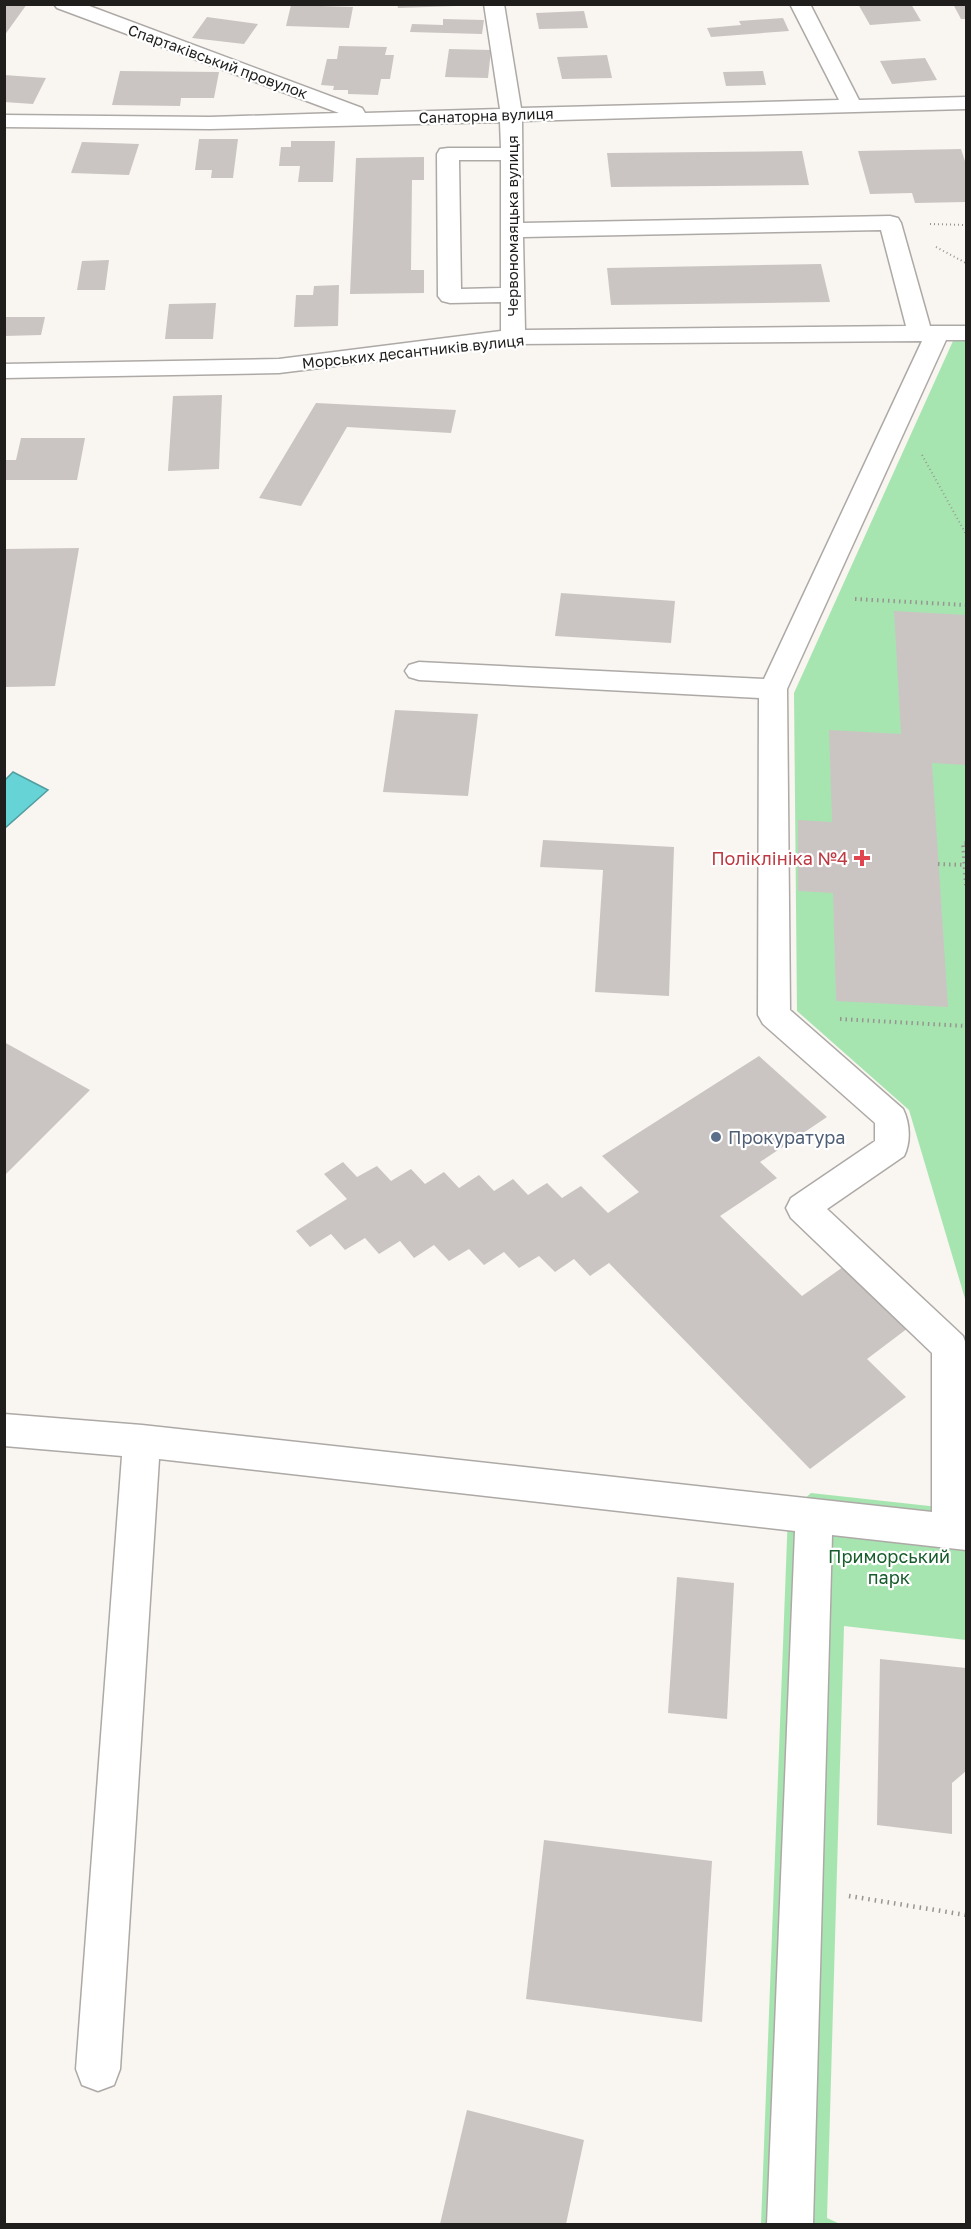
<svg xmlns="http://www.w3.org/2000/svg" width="971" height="2229" viewBox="0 0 971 2229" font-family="'Golos Text',sans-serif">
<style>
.green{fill:#a7e5b0}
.water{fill:#66d3d7;stroke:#519d9f;stroke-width:1.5}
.building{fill:#cac5c2}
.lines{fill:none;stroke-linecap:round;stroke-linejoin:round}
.minor-casing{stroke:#ada9a6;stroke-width:3}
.path-far2{stroke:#979591;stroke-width:2;stroke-dasharray:1 3;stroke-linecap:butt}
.path-far1{stroke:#979591;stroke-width:4;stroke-dasharray:1.5 4;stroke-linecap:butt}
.path{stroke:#979591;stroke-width:4.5;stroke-dasharray:1.5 5;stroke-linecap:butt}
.minor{fill:#fff;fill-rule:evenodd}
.health-dot{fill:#e0444e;stroke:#fff;stroke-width:2}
.service-dot{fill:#5c6f8a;stroke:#fff;stroke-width:2}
.labels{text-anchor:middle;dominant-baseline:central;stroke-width:4.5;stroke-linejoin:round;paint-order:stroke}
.far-street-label{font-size:15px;fill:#1f1e1c;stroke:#fff}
.health-label{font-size:18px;fill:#be3a42;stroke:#fff;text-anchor:end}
.service-label{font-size:18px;fill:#4e5e75;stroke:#fff;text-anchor:start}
.park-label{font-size:18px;fill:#175c2b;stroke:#fff}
</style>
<rect width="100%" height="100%" fill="#f9f5f1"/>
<g class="green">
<path d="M953 341H966V1302L909 1110 797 1011 794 693Z"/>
<path d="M811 1493 966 1510V1640L844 1626 827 2218 840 2224H761L788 1513Z"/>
</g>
<path class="water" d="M13 772 48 790 5 828V780Z"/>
<g class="building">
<path d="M4 4H27L4 36Z"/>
<path d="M397 4H456V6L398 8Z"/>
<path d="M858 4H911L921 21 870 25Z"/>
<path d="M953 4H966V19H961Z"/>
<path d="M291 5 353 7 349 28 286 26Z"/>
<path d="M584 11 588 28 539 29 536 13Z"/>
<path d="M207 17 258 24 244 44 192 38Z"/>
<path d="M783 18 789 31 711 37 707 28 741 25 739 21Z"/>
<path d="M443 19 484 20 482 34 410 32 412 24 443 25Z"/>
<path d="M339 46 387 47 385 55H394L390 79H381L378 95 348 94V90H333L334 86 321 85 327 59H337Z"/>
<path d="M449 49 491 50 488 78 445 77Z"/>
<path d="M607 55 612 78 562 79 557 57Z"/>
<path d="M925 58 937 80 892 84 880 61Z"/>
<path d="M120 71 219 72 214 98H181L180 106 112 105Z"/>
<path d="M763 71 766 85 726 86 723 72Z"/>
<path d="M4 75 46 78 33 104 4 102Z"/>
<path d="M199 139H238L233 178H211L212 170H195Z"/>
<path d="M291 141H335L333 182H298L300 166H279L281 147H291Z"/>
<path d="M82 142 139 144 129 175 71 173Z"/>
<path d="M961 149 966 164V202L915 203 912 193 870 194 858 151Z"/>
<path d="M802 151 809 185 611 187 607 153Z"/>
<path d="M424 157V180H412L411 270H424V293L350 294 356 158Z"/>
<path d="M109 260 105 290H77L82 261Z"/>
<path d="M821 264 830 302 611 305 607 268Z"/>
<path d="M339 285 338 326 294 327 296 295H313L314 286Z"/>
<path d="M216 303 213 339H165L169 304Z"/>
<path d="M4 317H45L41 335 4 336Z"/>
<path d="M222 395 219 469 168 471 173 396Z"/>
<path d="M316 403 456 410 451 433 347 427 301 506 259 498Z"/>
<path d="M21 438H85L77 480H4V460H16Z"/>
<path d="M79 548 55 686 4 687V549Z"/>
<path d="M561 593 675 601 671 643 555 636Z"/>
<path d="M894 611 966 615V765L932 763 948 1007 836 1001 833 893 798 891V820L832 822 829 730 901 734Z"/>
<path d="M395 710 478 714 468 796 383 792Z"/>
<path d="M543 840 674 847 669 996 595 992 603 870 540 867Z"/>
<path d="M4 1042 90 1090 4 1176Z"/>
<path d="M759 1056 827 1117 760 1162 777 1178 720 1216 802 1296 843 1267 908 1328 867 1359 906 1397 810 1469 609 1263 590 1276 574 1259 555 1272 539 1256 519 1268 504 1252 484 1265 469 1249 449 1261 434 1245 414 1258 400 1241 379 1254 365 1238 345 1250 331 1234 310 1247 296 1231 347 1199 324 1174 343 1162 357 1177 377 1166 391 1181 411 1169 425 1184 444 1172 459 1188 479 1175 494 1191 513 1179 528 1195 547 1183 562 1198 581 1186 608 1213 639 1192 602 1156Z"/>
<path d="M677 1577 734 1583 727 1719 668 1713Z"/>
<path d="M880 1659 966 1668V1771L952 1783V1834L877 1825Z"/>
<path d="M544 1840 712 1861 702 2022 526 1999Z"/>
<path d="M467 2110 584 2140 566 2224H440Z"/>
</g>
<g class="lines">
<defs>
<path id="minor" d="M54 4H84L362 108 365 113 500 109 484 4H504L521 108 839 100 790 4H810L859 100 966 97V109L522 121 523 223 890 216 898 218 901 223 930 326H966V340H946L787 689 790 1010 903 1109C910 1123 911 1142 904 1156L827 1209 963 1336 966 1344V1550L832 1535 813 2224H767L795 1531 159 1459 120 2069 114 2085 98 2091 82 2085 76 2069 122 1456 4 1446V1414L142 1425 932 1512V1353L791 1218 786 1208 791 1198 875 1141V1123L763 1024 758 1015 759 698 419 680 409 677 405 671 409 665 419 662 764 679 922 341 513 344 279 373 4 378V364L279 359 501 331V302L450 303 442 301 438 296 437 154 440 149 448 148H501L500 122 210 129 4 127V115L210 117 339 113 57 8ZM459 160H501V288L461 289ZM881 230 906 326 525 330 523 237Z"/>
</defs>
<use href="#minor" class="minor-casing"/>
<g class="path-far2">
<path d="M930 224 966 225"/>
<path d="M936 247 966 263"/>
<path d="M922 455 966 534"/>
</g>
<g class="path-far1">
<path d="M855 599 966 605"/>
<path d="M966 843H963L966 885"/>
<path d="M938 864 965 865"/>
<path d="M840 1019 966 1026"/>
</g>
<path class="path" d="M849 1896 966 1915"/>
<use href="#minor" class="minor"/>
</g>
<path class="health-dot" d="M859 849h6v6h6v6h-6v6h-6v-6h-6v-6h6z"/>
<circle class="service-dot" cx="716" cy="1137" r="6"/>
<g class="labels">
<g class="far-street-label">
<text transform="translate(218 61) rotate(20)">Спартаківський провулок</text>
<text transform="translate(486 115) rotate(-2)">Санаторна вулиця</text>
<text transform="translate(512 226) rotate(-90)">Червономаяцька вулиця</text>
<text transform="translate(413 351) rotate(-6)">Морських десантників вулиця</text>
</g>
<g class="health-label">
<text x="848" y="858">Поліклініка №4</text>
</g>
<g class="service-label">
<text x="728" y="1137">Прокуратура</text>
</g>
<g class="park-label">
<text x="889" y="1556">Приморський<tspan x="889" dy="21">парк</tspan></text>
</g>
</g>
<rect width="971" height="2229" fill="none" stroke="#1f1e1c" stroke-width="12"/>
</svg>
